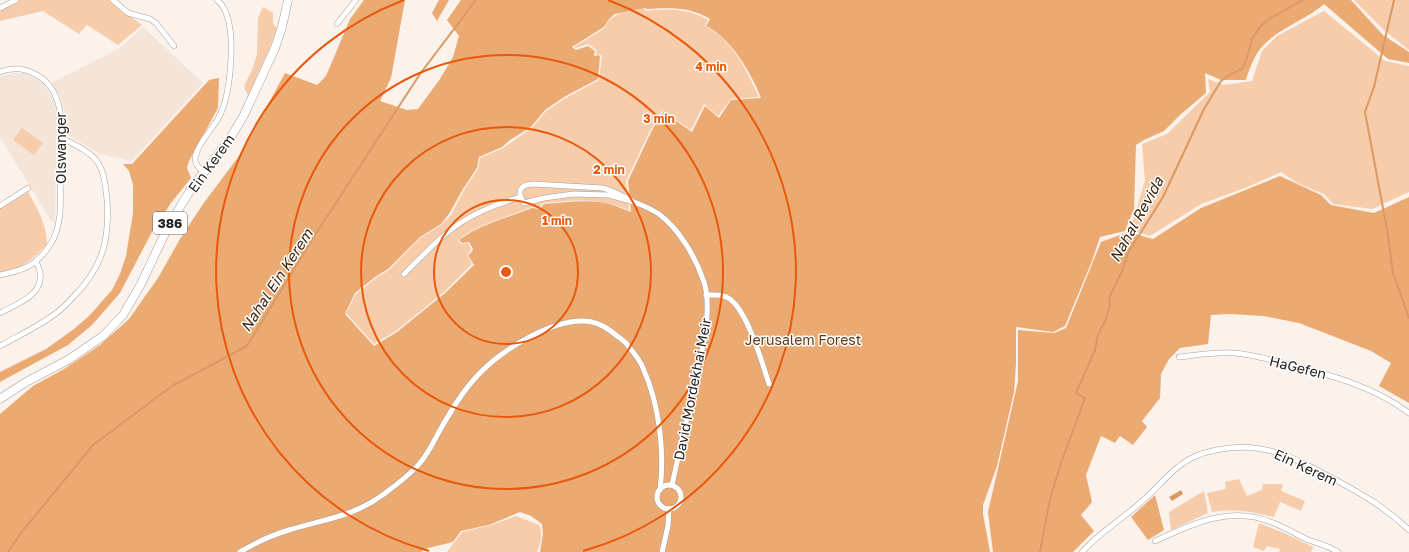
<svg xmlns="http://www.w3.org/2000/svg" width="1409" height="552" viewBox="0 0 1409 552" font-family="'Golos Text',sans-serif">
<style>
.built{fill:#f5e5d9}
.green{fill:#f6ccab}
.forest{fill:#ecaa73;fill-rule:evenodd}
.water{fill:#da9963}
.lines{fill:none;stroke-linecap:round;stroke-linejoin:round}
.stream{stroke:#da9963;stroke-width:2}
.street-casing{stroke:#a9a099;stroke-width:6}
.primary-casing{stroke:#a9a099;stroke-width:9}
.street{stroke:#fff;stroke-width:5}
.primary{stroke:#fff;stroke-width:8}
.ring{fill:none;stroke:#e8590c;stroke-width:2}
.labels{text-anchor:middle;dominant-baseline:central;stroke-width:3;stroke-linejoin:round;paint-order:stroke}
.shield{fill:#fff;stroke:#666462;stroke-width:1}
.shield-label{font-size:13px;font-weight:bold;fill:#25221f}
.street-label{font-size:14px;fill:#25221f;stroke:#fff}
.park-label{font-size:14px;fill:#653a10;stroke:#fff}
.water-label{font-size:15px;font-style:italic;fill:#40250d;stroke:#fff}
.centre{fill:#e8590c;stroke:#fff;stroke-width:2}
.ring-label{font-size:12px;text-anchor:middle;font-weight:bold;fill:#e8590c;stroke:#fff;stroke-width:3;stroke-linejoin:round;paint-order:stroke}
</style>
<rect width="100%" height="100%" fill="#fbf2eb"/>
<g class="built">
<path d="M143 27 203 83 132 161 100 154 66 134 64 108 60 95 51 83 118 49Z"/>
<path d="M14 73H24L35 78 43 84 54 100 57 110 55 224 50 219 0 137V77Z"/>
</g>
<g class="green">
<path d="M19 0H109L142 25 118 45 87 25 79 34 43 11 0 21V9Z"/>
<path d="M1354 0H1409V50L1385 31Z"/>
<path d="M263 7 273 13V24L277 28 269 50 248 96 244 86 252 70 257 54 258 18Z"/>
<path d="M645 9V11C668 9 688 8 708 20L705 26C732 39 747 71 759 97L731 99 718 116 704 104 691 130 662 111 651 129 626 181 629 210C597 197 577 200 543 203L539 208 532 207C507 217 480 223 458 240L461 244 468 243 471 249 470 252 467 255 472 264 443 293 396 331 374 344 346 313 356 294 376 278 389 270 420 238 441 225 451 215 464 190 478 169 480 158 503 148 532 128 546 111 564 99 599 80 602 56 600 54 596 55 597 50 588 44 576 48 574 47 605 28C609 12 632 11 645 9Z"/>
<path d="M1324 11 1385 61 1409 66V192L1372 209 1333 204 1324 194 1297 183 1281 172 1245 188 1201 204 1150 236 1130 230 1145 181 1142 144 1167 134 1210 92 1208 79 1224 85 1252 81 1262 51 1277 36Z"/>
<path d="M22 128 43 143 34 155 13 140Z"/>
<path d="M28 192C38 210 46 222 47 244 31 261 23 268 0 273V209Z"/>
<path d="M1239 479 1247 496 1262 490 1263 484H1283L1281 491 1305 501 1301 511 1280 502 1274 517C1251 512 1235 508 1212 512L1207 493 1226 489 1225 482Z"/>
<path d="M1204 491 1208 513 1171 530 1169 512Z"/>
<path d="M516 516 539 525C543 535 541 542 537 552H447L462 532 492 525Z"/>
<path d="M1259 523 1284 533 1313 547 1311 552H1279L1280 549 1267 546 1264 551 1253 547Z"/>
</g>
<g class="forest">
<path d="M364 0H405L391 78 380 101 407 110 418 109 440 79 453 57 459 36 447 20 461 0H1351L1383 35 1409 52V63L1388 59 1324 4C1305 21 1277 28 1260 49 1254 57 1249 69 1246 80H1221L1205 73 1206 93 1181 114 1164 131 1144 140 1136 145 1134 209 1125 231 1100 237 1092 261 1065 326 1053 332 1016 327V364L1014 392 997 466 983 505V514L990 552H540L543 534 542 524 531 516 520 512 489 525 461 531 453 542 428 548 421 552H0V414L33 386 64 369 100 345 129 319 158 278 180 239 203 204 242 152 285 73 317 85 326 76 350 19ZM646 8V9C670 8 688 6 710 19L706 26C730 37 752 74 761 98L731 100 719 118 705 106 692 132 663 112 652 130 628 181 631 212C625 210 619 207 613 205 591 198 566 203 544 204L540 209 532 208C507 218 481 224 459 240L462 243 469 242 473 249 471 253 468 255 474 265 444 294 397 332 374 346 345 314 355 293 375 277 388 269 420 237 441 224 449 214 463 189 477 168 479 157 502 147 510 140 531 127 545 110 564 97 598 79 600 57 599 55 595 56 594 55 595 51 588 46 576 50 572 47 604 27 609 19 615 14Z"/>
<path d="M439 0H449L437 21 432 13Z"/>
<path d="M219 78 218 108 189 161 187 168 191 178 171 203 153 230 120 293 92 325 68 345 0 382V372L46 349 74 329 90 315 112 290 120 274 126 256 133 213V185L129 171 123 164H132L209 80Z"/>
<path d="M1280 176 1321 195 1331 205 1374 213 1409 197V403L1379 386 1391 363 1371 351 1299 323 1263 316 1229 314 1211 315 1208 344 1180 348 1169 359 1161 374 1160 398 1142 421 1147 427 1133 445 1120 436 1115 443 1101 436 1086 475 1092 502 1081 515 1094 531 1073 552H993L988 512 1018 381V330L1054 333 1066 328 1101 242 1128 232 1153 239 1201 208Z"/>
<path d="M1155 495 1164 530 1148 540 1131 517Z"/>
</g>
<path class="water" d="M1181 490 1183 494 1172 501 1169 497Z"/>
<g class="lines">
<g class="stream">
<path d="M1394 0 1374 87 1365 112 1388 235 1393 273 1409 318"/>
<path d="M8 552 21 533 93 445 172 386 247 346 313 238 420 74 476 0"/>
<path d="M1040 552 1050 499 1060 466 1085 398 1076 393 1095 350 1098 335 1106 319 1110 304 1109 298 1122 271 1128 253 1163 197 1204 109 1221 81 1229 75 1242 69 1246 61 1252 39 1260 27 1267 20 1303 0"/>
</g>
<defs>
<g id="street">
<path d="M113 0 128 13 150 19 156 23 174 46"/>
<path d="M0 8 16 0"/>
<path d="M337 24 356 0"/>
<path d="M0 72C12 67 24 68 35 74 70 92 60 137 60 170 60 194 64 224 50 245 36 266 24 270 0 275"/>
<path d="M203 172C198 167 193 162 196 154 200 140 214 128 220 115 231 92 237 29 223 7 222 4 219 2 217 0"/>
<path d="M634 202 609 195 573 194 544 198 524 203C516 191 520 185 533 184L603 188C614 191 624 197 634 202 642 205 651 209 659 214 680 230 696 258 704 282 709 297 707 316 706 332L672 485"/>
<path d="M0 206 28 188"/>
<path d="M404 274C423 256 440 236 462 222 480 210 500 203 521 197"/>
<path d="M706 295C715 295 723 294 730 299 748 313 762 362 769 384"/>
<path d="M0 313C15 305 44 295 40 273 40 269 37 265 36 261"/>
<path d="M0 346C18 336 39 326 55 314 62 309 68 303 73 297 102 269 110 240 107 200 103 158 97 156 60 137"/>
<path d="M1179 357C1197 355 1215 352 1234 353 1252 354 1270 360 1287 364 1330 375 1373 386 1409 413"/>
<circle cx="669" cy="497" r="12"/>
<path d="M1155 541C1192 524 1230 505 1271 522 1282 526 1293 532 1304 538 1315 543 1327 545 1338 552"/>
<path d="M240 552C255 543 272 535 289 530 324 519 353 517 384 494 396 485 410 475 420 463 428 454 434 441 440 430 451 411 462 392 478 375 501 350 557 315 592 322 601 324 610 330 617 336 621 339 626 342 629 347 634 353 640 360 643 368 659 404 665 450 660 490"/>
<path d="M662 552 668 526 669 509"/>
<path d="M1082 552C1099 533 1121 520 1140 503 1158 488 1174 465 1196 456 1202 453 1209 452 1216 450 1262 440 1295 458 1334 479 1363 495 1385 507 1409 530"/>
</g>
<path id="primary" d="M0 399 26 382 68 360 103 336 123 315 141 284 168 227 180 207 193 186 228 142 244 115 275 48 282 27 288 0"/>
</defs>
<use href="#street" class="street-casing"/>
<use href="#primary" class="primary-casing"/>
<use href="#street" class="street"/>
<use href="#primary" class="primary"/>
</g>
<g class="ring">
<circle cx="506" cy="272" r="72"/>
<circle cx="506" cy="272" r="145"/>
<circle cx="506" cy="272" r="217"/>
<path d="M429 551A290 290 0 0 1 404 0M608 0A290 290 0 0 1 583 551"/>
</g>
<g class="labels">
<rect class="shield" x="153" y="212" width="34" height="22" rx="3"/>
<g class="shield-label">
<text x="170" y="223">386</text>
</g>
<g class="street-label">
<text transform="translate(60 148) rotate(-90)">Olswanger</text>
<text transform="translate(211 163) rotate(-54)">Ein Kerem</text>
<text transform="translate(1298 367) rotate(14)">HaGefen</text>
<text transform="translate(692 389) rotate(-79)">David Mordekhai Meir</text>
<text transform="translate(1306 467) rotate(25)">Ein Kerem</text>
</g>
<g class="park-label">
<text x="803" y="339">Jerusalem Forest</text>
</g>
<g class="water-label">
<text transform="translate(1136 219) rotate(-61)">Nahal Revida</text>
<text transform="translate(276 280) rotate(-57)">Nahal Ein Kerem</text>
</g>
</g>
<circle cx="506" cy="272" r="6" class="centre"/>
<g class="ring-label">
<text x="711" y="71">4 min</text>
<text x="659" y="123">3 min</text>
<text x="609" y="174">2 min</text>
<text x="557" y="225">1 min</text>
</g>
</svg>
